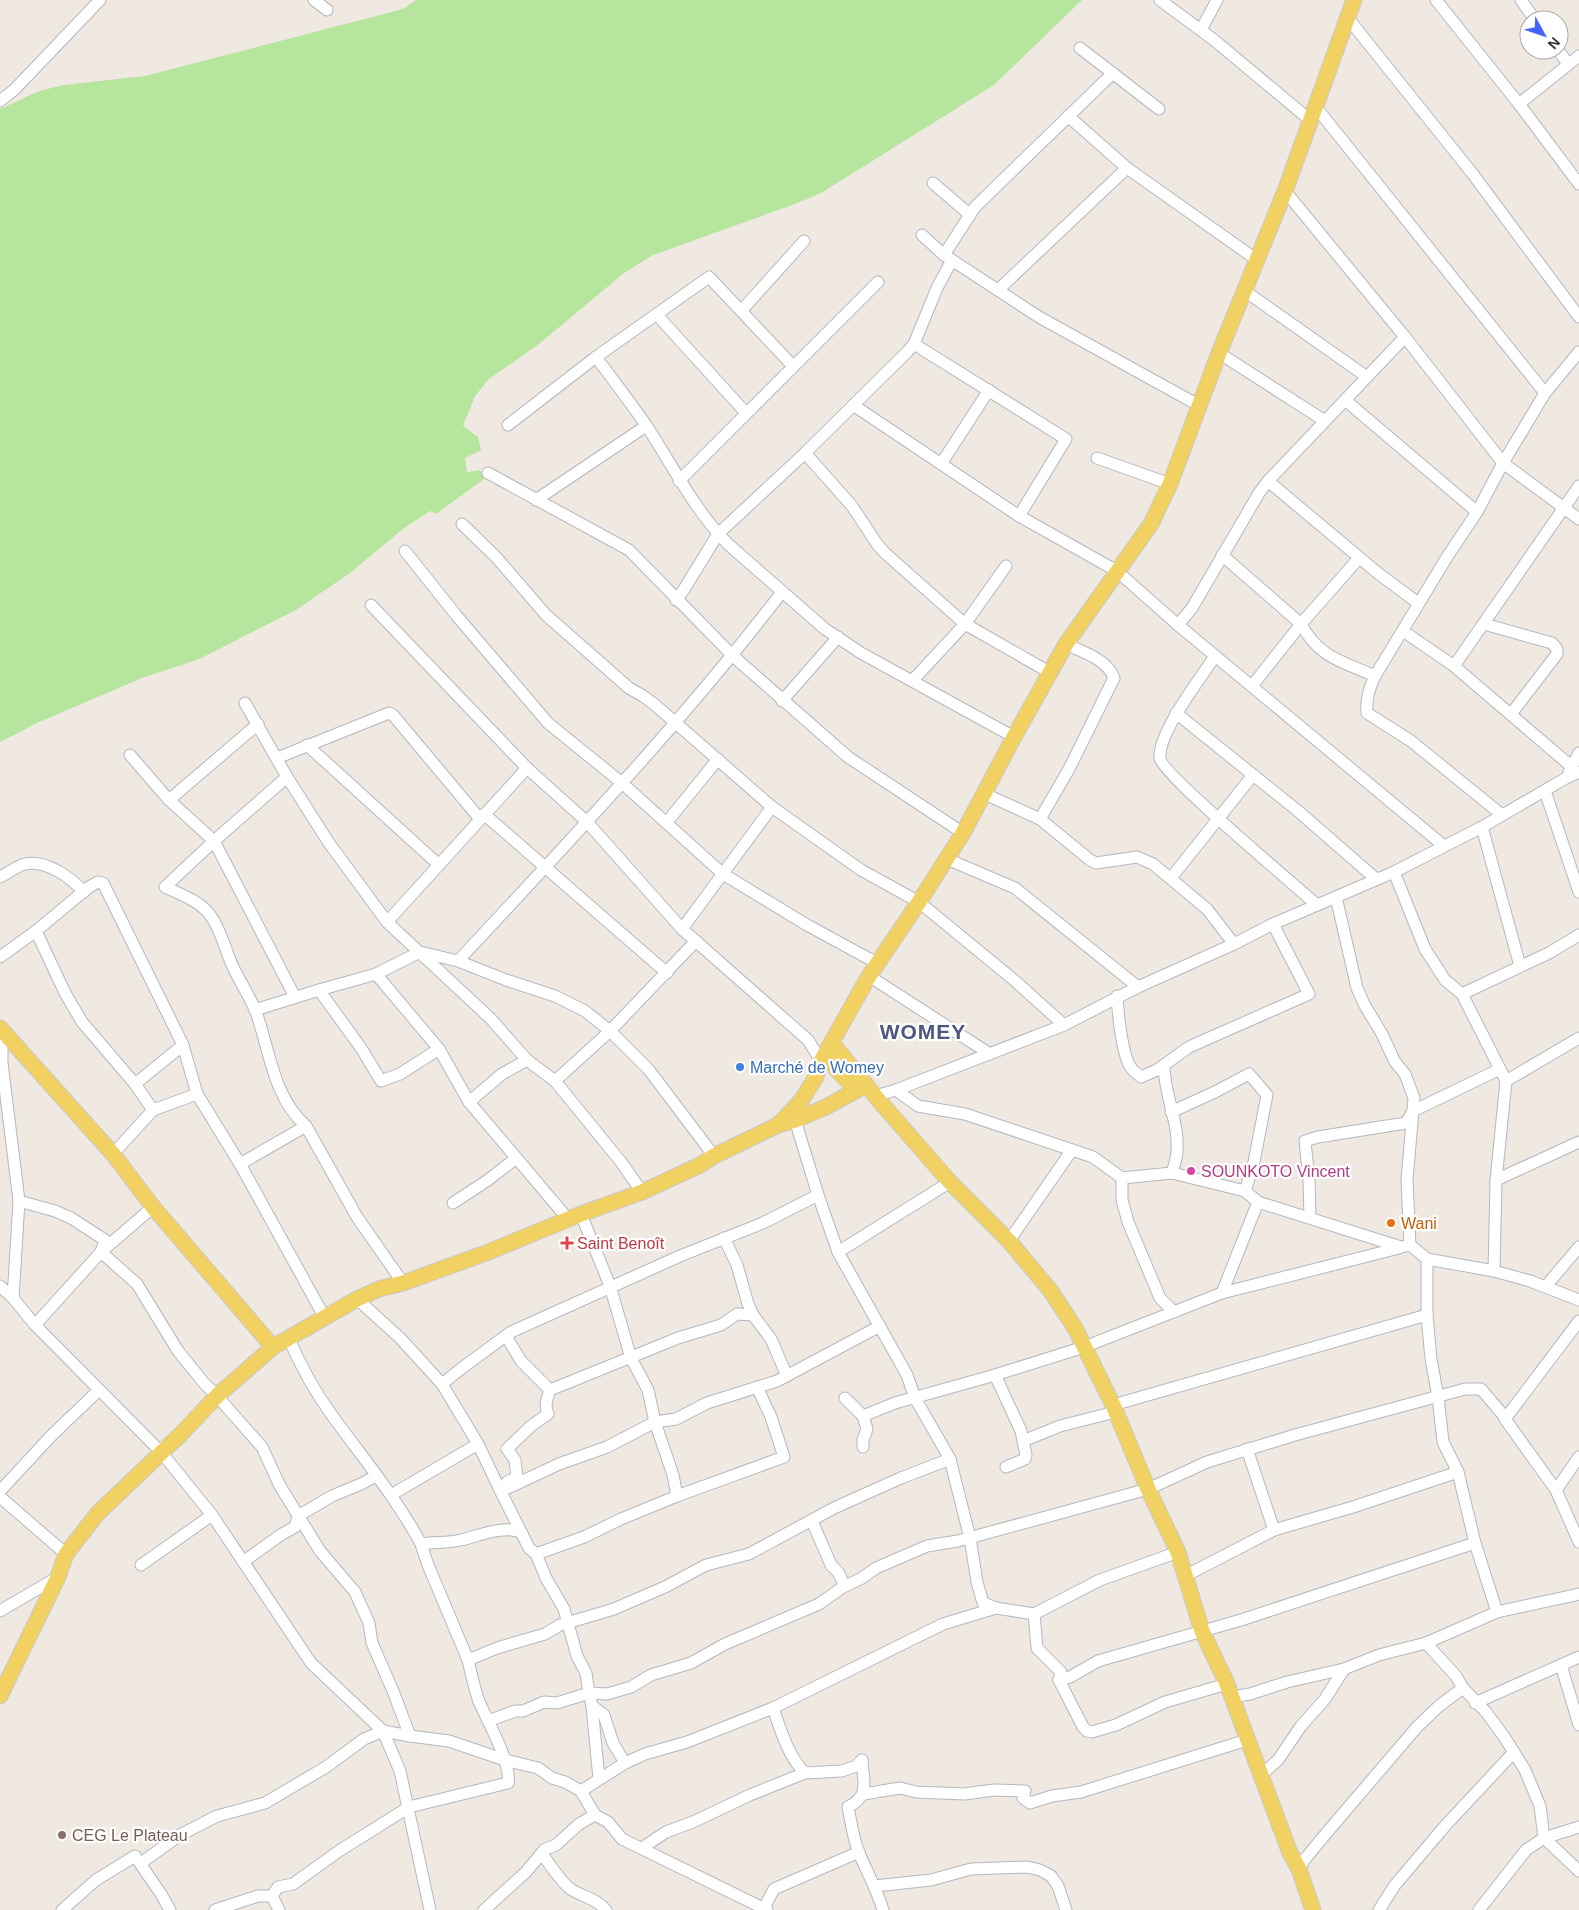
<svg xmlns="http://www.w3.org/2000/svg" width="1579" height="1910" viewBox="0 0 1579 1910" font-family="Arial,sans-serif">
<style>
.green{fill:#b6e59e}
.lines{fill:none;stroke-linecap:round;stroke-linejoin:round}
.minor-casing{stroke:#b4b7c1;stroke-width:13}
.major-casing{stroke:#c9c9c9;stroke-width:17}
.minor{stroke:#fff;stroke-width:11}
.major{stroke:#f2d163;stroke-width:15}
.shop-dot{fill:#3f7fe0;stroke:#fff;stroke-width:2}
.hotel-dot{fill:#d1479c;stroke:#fff;stroke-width:2}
.food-dot{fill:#e8710a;stroke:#fff;stroke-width:2}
.health-dot{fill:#e0444e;stroke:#fff;stroke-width:2}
.education-dot{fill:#8d6e63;stroke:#fff;stroke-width:2}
.labels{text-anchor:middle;stroke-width:4.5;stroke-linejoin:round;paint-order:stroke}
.shop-label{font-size:16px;fill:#366cbe;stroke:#fff;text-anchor:start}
.hotel-label{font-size:16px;fill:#b23c85;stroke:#fff;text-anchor:start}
.food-label{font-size:16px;fill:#c56008;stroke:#fff;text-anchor:start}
.health-label{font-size:16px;fill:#be3a42;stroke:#fff;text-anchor:start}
.education-label{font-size:16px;fill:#785e54;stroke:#fff;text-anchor:start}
.district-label{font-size:21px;font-weight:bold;letter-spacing:1px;fill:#4d5680;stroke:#fff}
</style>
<rect width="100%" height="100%" fill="#efe9e1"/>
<polygon class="green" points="416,0 1082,0 994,85 821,193 795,204 653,255 624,273 539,344 489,379 475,396 463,426 478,437 481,450 465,458 467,472 480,470 484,479 436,514 430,511 404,528 350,573 296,610 197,660 142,678 39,722 0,742 0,109 39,91 64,85 145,76 403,9"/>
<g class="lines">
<defs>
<g id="minor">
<polyline points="314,0 327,10"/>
<polyline points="1160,0 1214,40 1310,120"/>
<polyline points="1436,0 1519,104 1579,184"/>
<polyline points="1521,0 1535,20"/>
<polyline points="1347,17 1472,173 1579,317"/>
<polyline points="1201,30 1217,0"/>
<polyline points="1080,48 1159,109"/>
<polyline points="1558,50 1568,64"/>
<polyline points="0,101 14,90 100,0"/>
<polyline points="1519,104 1579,56"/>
<polyline points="1315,106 1545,393"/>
<polyline points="1068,116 1127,168 1257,260"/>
<polyline points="933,183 970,215"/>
<polyline points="1285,191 1405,337 1503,463 1579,519"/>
<polyline points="922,235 944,255 1039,317 1200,406"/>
<polyline points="944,255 975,207 1113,73"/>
<polyline points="998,290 1127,168"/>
<polyline points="1245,291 1367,377"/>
<polyline points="741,311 804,241"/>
<polyline points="657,315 746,413"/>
<polyline points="914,344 1066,439 1019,516"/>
<polyline points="1219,353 1325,421"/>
<path d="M596 357C613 380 630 402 646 425 673 466 694 510 729 545L825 629 861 653 1014 737"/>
<polyline points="1345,400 1477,512"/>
<polyline points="853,405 1019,516 1117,571 1178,625 1444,846"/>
<polyline points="508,425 596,357 709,277 793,366"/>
<polyline points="805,453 852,506 877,544 885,553 965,624 1049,672"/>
<polyline points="1097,458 1170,484"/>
<polyline points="941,464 989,390"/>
<polyline points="488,473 629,550 733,656 848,757 963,833"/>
<polyline points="679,481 878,282"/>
<polyline points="1268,481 1379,574 1418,603"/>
<polyline points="536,500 646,426"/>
<polyline points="462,524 496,557 546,615 629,688 643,696 654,704 772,807 861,870 919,902 1014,980 1064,1025"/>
<polyline points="405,551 456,615 548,723 622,783 723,874 807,925 877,963"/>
<path d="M1222 555 1301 624C1320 659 1342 661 1375 676"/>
<polyline points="676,600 683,591 718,534 805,453 907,352 914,344 937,288 952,260"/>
<polyline points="371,605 527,768 587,822 682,929 808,1040 821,1061"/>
<polyline points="1484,624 1552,643 1557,649 1557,654 1511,714"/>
<polyline points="1178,625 1192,608 1259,493 1268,481 1405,337"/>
<polyline points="1403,631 1454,666 1572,767"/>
<path d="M1215 656C1201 678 1158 732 1160 758 1161 773 1297 887 1317 905"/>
<polyline points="1454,666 1579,486"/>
<polyline points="912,681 965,624 1006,566"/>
<polyline points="1252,686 1301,624 1359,558"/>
<polyline points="782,701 838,637"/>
<polyline points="245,703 287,777 329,843 387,922 491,1019 527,1060 555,1081 621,1162 642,1192"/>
<polyline points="1176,713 1298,811 1376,879"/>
<polyline points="307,745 439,865"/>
<polyline points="130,755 169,800 214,841 295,997"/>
<polyline points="277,758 389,713 393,715 480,819"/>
<polyline points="1569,772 1579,753"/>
<path d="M287 777 214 841 165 887C180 894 200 901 210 915 220 928 224 945 230 960 237 978 249 994 256 1012 270 1051 273 1097 306 1126L357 1217 403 1283"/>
<polyline points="1545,791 1579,892"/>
<polyline points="985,794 1040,819 1090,860 1096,863 1137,857 1153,864 1207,909 1234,944"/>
<polyline points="169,800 258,724"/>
<polyline points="484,814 667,973"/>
<path d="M1502 815 1411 741 1367 713C1366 699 1369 689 1375 676L1447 557 1477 512 1503 463 1545 393 1579 352"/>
<path d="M1040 819 1069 769 1114 678C1107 659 1084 653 1066 644"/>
<polyline points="667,822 718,759"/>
<polyline points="1482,827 1520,966"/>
<polyline points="947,859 1015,888 1138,987"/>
<polyline points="1394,872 1425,949 1445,980 1462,994 1506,1081 1496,1180 1494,1271"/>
<path d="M0 877C8 873 17 866 25 864 46 859 71 878 84 892"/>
<polyline points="1171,878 1253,775"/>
<polyline points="1336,897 1357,988 1364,1004 1382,1034 1395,1062 1405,1074 1414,1098 1407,1180 1410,1245"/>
<polyline points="387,922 527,768"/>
<polyline points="682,929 772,807"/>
<polyline points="36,931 65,993 82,1022 135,1084 153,1110"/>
<polyline points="0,957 36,931 89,887 98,882 103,883 183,1045 197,1094 240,1164 325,1318"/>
<path d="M458 961C569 842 683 721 782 592"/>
<polyline points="376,974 439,1049 469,1102 568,1219"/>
<polyline points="869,976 990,1054"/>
<polyline points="319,990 361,1048 381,1081 400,1074 439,1049"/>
<polyline points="1462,994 1549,953 1579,935"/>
<path d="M1117 996C1118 1012 1122 1058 1132 1069 1134 1072 1138 1074 1141 1077L1157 1070 1189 1047 1309 994 1273 924"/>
<polyline points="255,1010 319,990 376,974 420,952 458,961 506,980 555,996 585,1011 610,1031 649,1070 714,1156"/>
<polyline points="2,1031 2,1063 19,1201 13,1298"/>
<path d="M1164 1065C1164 1094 1179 1122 1177 1150 1177 1158 1174 1166 1172 1173"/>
<polyline points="555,1081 610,1031 696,941"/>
<polyline points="1506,1081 1579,1038"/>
<polyline points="135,1084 183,1045"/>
<polyline points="896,1090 918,1106 965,1114 1093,1157 1122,1178 1172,1173 1245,1191 1258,1202 1401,1247 1410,1245 1427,1259 1494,1271 1530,1281 1579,1300"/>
<polyline points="875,1096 896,1090 1064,1025 1138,987 1234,944 1273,924 1394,872 1482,827 1566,778 1579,772"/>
<polyline points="469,1102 502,1074 527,1060"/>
<polyline points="1171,1112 1215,1092 1249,1074 1267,1095 1253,1167 1245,1191"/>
<polyline points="795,1120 818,1195 838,1252 907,1375 915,1398 950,1459 970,1538 977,1582 983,1603 996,1608"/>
<polyline points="113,1154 153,1110 197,1094"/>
<polyline points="240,1164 306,1126"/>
<polyline points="1122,1178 1122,1200 1128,1222 1160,1298 1174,1312"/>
<polyline points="1496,1180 1579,1142"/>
<polyline points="19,1201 55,1211 71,1218 105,1240 101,1252 137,1284 178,1351 204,1383 217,1396 262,1447 280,1486 320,1551 355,1592 369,1623 372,1643 393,1691 410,1736"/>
<polyline points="453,1203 488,1180 515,1159"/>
<polyline points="581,1214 610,1286 631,1358 648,1390 655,1422 673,1475 677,1496"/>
<polyline points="1310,1217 1309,1181 1305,1141 1318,1137 1406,1123 1413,1111 1500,1069"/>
<polyline points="724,1238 737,1265 748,1304 753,1315 771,1339 787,1376"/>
<polyline points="1009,1241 1072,1150"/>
<polyline points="838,1252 950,1182"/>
<polyline points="1427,1259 1427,1315 1431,1359 1438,1397 1443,1442 1458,1472 1475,1543 1497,1612"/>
<polyline points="0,1286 13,1298 35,1325 161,1452 212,1515 311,1663 383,1731 400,1771 430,1910"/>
<polyline points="1546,1286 1579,1247"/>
<polyline points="1222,1293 1258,1202"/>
<polyline points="357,1299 400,1338 442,1384 478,1444 500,1490"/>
<polyline points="35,1325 101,1252 153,1207"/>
<polyline points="880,1326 777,1381 707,1403 676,1419 655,1422 607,1447 559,1464 510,1487 500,1490 529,1548 536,1554 546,1578 564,1609 577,1656 586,1673 589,1693 607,1694 631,1687 651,1675 691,1663 725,1644 819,1604 843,1587 862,1578 876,1568 927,1546 958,1541 1148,1489 1207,1462 1295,1435 1465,1389 1481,1389 1504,1416 1505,1419 1556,1490 1579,1542"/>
<polyline points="506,1336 521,1361 550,1390"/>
<path d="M288 1337C299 1362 315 1392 331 1414 362 1457 396 1497 421 1544 434 1542 448 1543 461 1540 478 1536 506 1524 522 1533"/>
<polyline points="995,1375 1021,1431 1023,1441 1060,1426 1115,1412"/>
<polyline points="442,1384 462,1368 511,1332 680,1256 763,1223 818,1195"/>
<polyline points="845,1398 863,1416 895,1403 995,1375 1084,1347 1222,1293 1399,1248"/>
<polyline points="1113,1405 1427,1315"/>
<polyline points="863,1416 867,1429 863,1440 863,1447"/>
<polyline points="1505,1419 1579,1321"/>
<polyline points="1247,1449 1274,1530"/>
<polyline points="1006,1467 1025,1459 1026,1455 1023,1441"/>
<path d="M507 1482 517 1477 515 1460 507 1449 531 1426 548 1414C544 1405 547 1399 550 1390L678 1338 721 1325 737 1314 753 1315"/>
<polyline points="1556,1490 1579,1457"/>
<polyline points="0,1491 51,1436 99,1390"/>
<polyline points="391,1495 478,1444"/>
<polyline points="0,1497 66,1554"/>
<polyline points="812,1521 831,1565 838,1572 845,1586"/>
<polyline points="421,1544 428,1565 468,1660"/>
<polyline points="536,1554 584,1537 621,1519 677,1496 784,1457 771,1417 757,1387"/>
<polyline points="243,1562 282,1534 295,1527 298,1516 332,1496 361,1484 376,1476"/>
<polyline points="141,1565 212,1515"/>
<polyline points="1185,1576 1274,1530 1353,1507 1458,1472"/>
<polyline points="0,1611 58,1577"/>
<polyline points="1034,1614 1037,1648 1061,1672 1059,1680 1083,1727 1087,1731 1092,1732 1116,1725 1165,1702 1227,1684"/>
<polyline points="1426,1643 1456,1676 1463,1688 1486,1712 1505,1738 1525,1770 1540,1806 1544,1838 1526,1850 1479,1910"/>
<polyline points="1561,1665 1579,1725"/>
<polyline points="1059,1680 1070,1677 1098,1661 1241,1620 1475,1543"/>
<polyline points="1232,1697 1250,1694 1287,1682 1344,1669 1379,1655 1426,1643 1497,1612 1579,1594"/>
<polyline points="1475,1703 1579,1657"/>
<polyline points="592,1706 599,1779"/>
<path d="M773 1708C781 1731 788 1756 805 1773"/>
<polyline points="488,1721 515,1711 523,1711 544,1702 557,1703 589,1693 592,1706 604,1715 613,1743 625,1763"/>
<path d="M862 1760C863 1782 871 1795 848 1807 851 1822 853 1838 859 1853 867 1872 877 1890 883 1910"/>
<polyline points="1260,1776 1278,1760 1301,1726 1325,1699 1344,1669"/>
<polyline points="581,1791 625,1763 645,1754 687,1742 773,1708 943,1624 996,1608 1034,1614 1100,1580 1178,1552"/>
<polyline points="864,1794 900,1788 916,1792 964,1794 994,1790 1025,1791 1023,1798 1030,1803 1052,1796 1081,1792 1247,1740"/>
<polyline points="1544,1838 1579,1871"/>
<polyline points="1544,1838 1579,1827"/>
<polyline points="642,1848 666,1832 693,1822 750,1795 805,1773 842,1771 856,1766 862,1760"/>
<path d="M542 1854C549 1863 563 1885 572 1890 584 1897 597 1899 606 1910"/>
<polyline points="141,1863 180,1835 217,1816 265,1803 326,1767 364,1739 383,1731 410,1736 449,1741 505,1760 538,1768 552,1778 565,1782 581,1791 595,1815 608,1822 622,1839 767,1910"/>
<polyline points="1299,1869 1305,1859 1329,1830 1417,1727 1439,1706 1463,1688"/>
<polyline points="875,1886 931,1880 971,1869 1027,1867 1040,1870 1051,1876 1058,1886 1066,1910"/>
<path d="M272 1896 278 1887 293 1884 339 1851 409 1807 508 1783C512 1763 486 1719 478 1699 474 1686 471 1673 468 1660L497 1648 545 1634 560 1625 614 1609 667 1586 706 1565 749 1554 834 1508 901 1478 950 1459"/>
<polyline points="272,1896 279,1910"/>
<polyline points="62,1910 96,1880 135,1856 161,1894 170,1910"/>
<polyline points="215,1910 258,1896 272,1896"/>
<polyline points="484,1910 526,1872 545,1849 556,1845 579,1824 595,1815"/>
<polyline points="763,1910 774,1889 859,1852"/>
<polyline points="1379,1910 1395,1885 1445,1826 1514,1752"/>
</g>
<g id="major">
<polyline points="0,1028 113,1154 153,1207 273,1347"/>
<polyline points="832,1043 875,1096 950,1182 1009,1241 1050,1290 1075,1328 1113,1405 1148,1489 1178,1552 1202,1631 1227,1684 1290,1853 1299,1869 1313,1910"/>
<polyline points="826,1053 836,1069 856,1090"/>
<polyline points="778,1125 801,1101 816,1077 821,1061 869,976 919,902 963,833 1014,737 1066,644 1151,524 1170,484 1219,353 1285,191 1354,0"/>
<polyline points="0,1696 58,1577 66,1554 98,1513 181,1434 217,1396 273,1347 357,1299 379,1289 403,1283 486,1253 581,1214 642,1192 700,1165 714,1156 778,1125 795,1120 824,1108 866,1085"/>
</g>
</defs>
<use href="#minor" class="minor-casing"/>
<use href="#major" class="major-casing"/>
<use href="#minor" class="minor"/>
<use href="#major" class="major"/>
</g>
<circle class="shop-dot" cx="740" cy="1067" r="5"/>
<circle class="hotel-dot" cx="1191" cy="1171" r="5"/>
<circle class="food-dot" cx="1391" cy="1223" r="5"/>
<path class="health-dot" d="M564.5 1235.5h5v5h5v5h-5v5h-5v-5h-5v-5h5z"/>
<circle class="education-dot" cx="62" cy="1835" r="5"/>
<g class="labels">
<g class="shop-label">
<text x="750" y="1073">Marché de Womey</text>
</g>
<g class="hotel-label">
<text x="1201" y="1177">SOUNKOTO Vincent</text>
</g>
<g class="food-label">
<text x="1401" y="1229">Wani</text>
</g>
<g class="health-label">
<text x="577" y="1249">Saint Benoît</text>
</g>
<g class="education-label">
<text x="72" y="1841">CEG Le Plateau</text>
</g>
<g class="district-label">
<text x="923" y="1039">WOMEY</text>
</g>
</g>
<g transform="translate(1544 35) rotate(130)"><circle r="24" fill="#ffffff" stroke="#ababab"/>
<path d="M0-4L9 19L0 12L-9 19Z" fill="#4264fb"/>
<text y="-8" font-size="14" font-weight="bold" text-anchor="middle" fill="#2e2e2e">N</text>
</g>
</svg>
